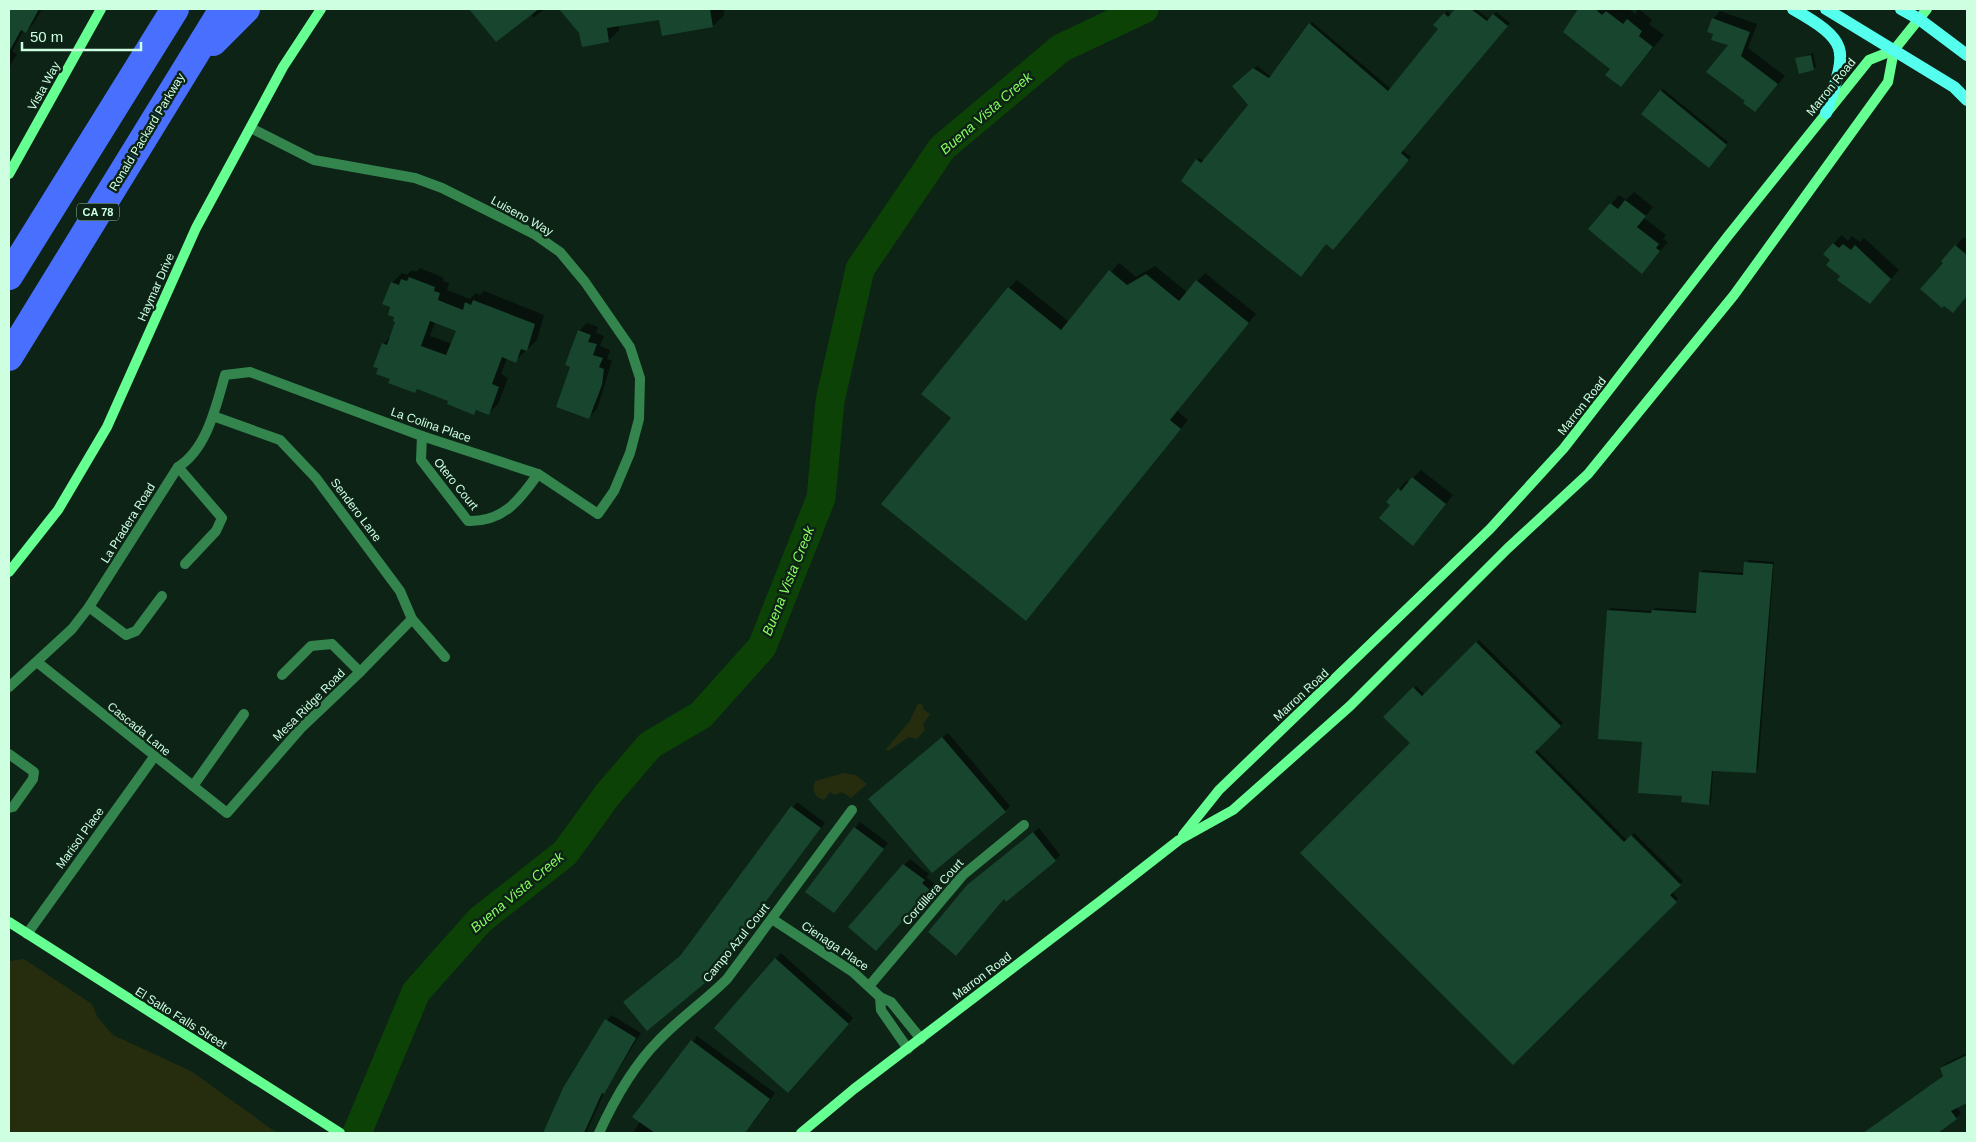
<svg xmlns="http://www.w3.org/2000/svg" width="1976" height="1142" viewBox="0 0 1976 1142" font-family="Arial,sans-serif">
<style>
.green{fill:#262d0f}
.shadow{fill:#0007;fill-rule:evenodd}
.lines{fill:none;stroke-linecap:round;stroke-linejoin:round}
.river{stroke:#0c4206;stroke-width:29}
.building{fill:#17452d;fill-rule:evenodd}
.street{stroke:#34854d;stroke-width:10}
.secondary{stroke:#65ff92;stroke-width:10}
.primary{stroke:#55ffed;stroke-width:12}
.highway{stroke:#496fff;stroke-width:28}
.labels{text-anchor:middle;stroke-width:5;stroke-linejoin:round;paint-order:stroke}
.shield{fill:#0c2316;stroke:#94bda4;stroke-width:1}
.shield-label{font-size:11px;font-weight:bold;fill:#ceffe1}
.street-label{font-size:12px;fill:#ceffe1;stroke:#0c2316}
.water-label{font-size:14px;font-style:italic;fill:#88ff5c;stroke:#0c2316}
</style>
<rect width="100%" height="100%" fill="#0c2316"/>
<g class="green">
<polygon points="918,704 922,704 924,710 930,714 923,725 925,730 917,739 909,737 888,751 886,749 909,722"/>
<polygon points="844,773 856,775 867,784 851,798 842,792 835,795 830,792 824,800 817,797 813,790 815,781"/>
<polygon points="24,959 92,1004 98,1018 113,1035 191,1071 277,1133 9,1133 9,961"/>
</g>
<g class="shadow">
<polygon points="9,9 42,9 34,23 26,32 24,30 12,51 17,54 9,68"/>
<polygon points="471,9 545,9 534,17 530,14 497,41"/>
<polygon points="560,9 724,9 724,15 713,26 660,19 619,25 619,30 608,41 581,32"/>
<polygon points="1456,9 1476,9 1490,20 1496,12 1510,23 1402,150 1411,157 1335,246 1326,243 1303,273 1197,160 1199,158 1204,161 1250,105 1234,86 1257,66 1271,77 1312,22 1391,89 1440,29 1435,25 1447,11 1451,15"/>
<polygon points="1580,9 1629,9 1635,14 1639,9 1652,20 1649,24 1664,35 1621,86 1612,69 1565,31"/>
<polygon points="1720,11 1757,24 1748,48 1785,76 1762,103 1747,100 1730,45 1715,33 1713,19"/>
<polygon points="1813,53 1816,67 1800,72 1797,59"/>
<polygon points="1663,89 1728,142 1711,164 1661,91"/>
<polygon points="1634,192 1653,207 1644,218 1666,235 1663,239 1668,242 1642,272 1590,229 1619,195 1626,200"/>
<polygon points="1842,235 1848,241 1852,236 1860,242 1864,238 1899,270 1870,303 1842,276 1832,260 1833,244"/>
<polygon points="1964,237 1967,240 1967,296 1961,303 1943,261"/>
<polygon points="1119,263 1136,277 1155,266 1187,292 1205,273 1256,314 1177,411 1188,420 1034,611 952,418 1009,288 1017,280 1069,322"/>
<path d="M420 268 444 278 443 281 449 283 447 290 470 299 476 293 480 295 484 291 544 315 537 340 515 361 507 358 501 374 508 378 498 404 489 413 478 410 474 413 450 400 418 388 415 392 391 379 380 368 383 344 391 336 397 321 392 307V283L402 273 407 275 412 270 416 272ZM435 322 457 330 452 344 430 336Z"/>
<polygon points="587,323 598,327 596,333 604,336 600,346 610,350 607,359 612,361 597,409 589,417 571,366 579,331"/>
<polygon points="1421,470 1453,495 1421,536 1388,502 1407,480 1409,482"/>
<polygon points="1748,560 1774,562 1758,769 1756,771 1713,769 1711,802 1708,804 1683,795 1643,740 1608,610 1611,608 1652,611 1655,608 1698,611 1701,572 1703,570 1745,573"/>
<polygon points="1479,640 1563,723 1536,749 1627,840 1634,833 1683,881 1672,892 1678,899 1513,1063 1412,743 1385,717 1416,686 1425,695"/>
<polygon points="948,733 1010,806 1005,811 869,799"/>
<polygon points="797,802 825,823 704,982 683,954"/>
<polygon points="860,822 888,843 839,906 807,891"/>
<polygon points="1039,828 1060,855 1055,860 974,880"/>
<polygon points="910,859 929,874 926,877 934,884 882,944 850,927"/>
<polygon points="781,953 853,1018 794,1086 716,1027"/>
<polygon points="611,1015 641,1033 605,1091 586,1133 545,1133 564,1089"/>
<polygon points="697,1036 775,1093 754,1122 742,1133 633,1133"/>
<polygon points="1967,1053 1967,1102 1957,1107 1961,1113 1956,1118 1936,1133 1863,1133 1944,1075 1941,1068 1947,1063"/>
</g>
<g class="lines">
<polyline class="river" points="357,1133 416,992 480,920 565,853 608,794 650,745 701,715 762,647 821,498 830,401 860,269 942,148 1061,48 1144,9"/>
</g>
<g class="building">
<polygon points="9,9 39,9 26,33 21,30 9,52"/>
<polygon points="469,9 539,9 496,42"/>
<polygon points="559,9 710,9 713,27 662,36 659,20 607,28 609,42 582,47 579,33"/>
<polygon points="1455,9 1471,9 1487,21 1493,14 1508,26 1401,153 1409,160 1333,250 1326,244 1301,277 1181,181 1196,159 1201,163 1248,105 1232,86 1253,68 1269,78 1309,23 1388,91 1438,29 1433,25 1444,13 1448,17"/>
<polygon points="1578,9 1595,9 1602,15 1606,11 1623,24 1627,19 1642,31 1639,36 1653,47 1621,87 1605,75 1610,69 1563,32"/>
<polygon points="1712,18 1750,32 1741,56 1778,84 1755,112 1743,103 1745,101 1706,72 1728,45 1711,40 1713,34 1707,32"/>
<polygon points="1811,55 1814,70 1799,74 1795,58"/>
<polygon points="1660,90 1727,145 1709,168 1641,114"/>
<polygon points="1625,200 1646,216 1637,227 1659,244 1656,248 1660,251 1642,274 1588,229 1610,203 1618,209"/>
<polygon points="1833,243 1839,248 1843,244 1851,250 1855,245 1891,279 1870,304 1837,280 1840,276 1826,265 1830,260 1823,254"/>
<polygon points="1955,245 1967,255 1967,296 1953,313 1944,306 1942,308 1920,289 1943,263 1941,261"/>
<polygon points="1109,270 1127,285 1146,274 1179,301 1196,280 1249,323 1170,420 1181,429 1026,621 881,504 951,418 921,394 1008,287 1061,330"/>
<path d="M409 277 435 287 434 291 440 293 438 300 463 310 465 302 471 305 473 300 535 324 527 351 521 349 516 363 502 357 492 384 499 387 489 415 476 410 474 415 447 404 448 401 417 389 415 393 388 383 390 379 376 374 378 368 373 367 382 343 387 345 395 322 393 321 394 317 388 315 390 307 382 304 391 282 399 285 401 279 407 281ZM430 321 456 331 446 355 421 346Z"/>
<polygon points="578,330 591,335 588,342 597,344 593,355 603,358 599,367 604,369 602,385 589,419 556,407 570,367 565,365"/>
<polygon points="1412,477 1446,504 1413,546 1379,518 1390,505 1386,502 1398,488 1401,491"/>
<polygon points="1744,562 1773,564 1756,773 1712,771 1709,805 1681,802 1682,796 1638,793 1642,742 1598,739 1607,610 1651,613 1652,610 1696,613 1699,572 1743,575"/>
<polygon points="1476,642 1561,726 1535,752 1624,842 1631,835 1681,885 1670,895 1677,902 1513,1065 1300,853 1410,743 1383,717 1413,687 1422,696"/>
<polygon points="942,737 1006,812 932,873 868,799"/>
<polygon points="791,806 821,828 705,983 647,1031 623,1002 680,956"/>
<polygon points="854,827 884,849 834,913 805,892"/>
<polygon points="1033,832 1056,861 1006,902 1004,899 956,956 928,932 967,885"/>
<polygon points="903,864 925,880 922,883 930,890 876,951 848,927"/>
<polygon points="775,958 849,1024 788,1093 714,1028"/>
<polygon points="605,1019 636,1038 604,1094 602,1093 584,1133 543,1133 563,1088"/>
<polygon points="691,1040 770,1099 745,1133 655,1133 632,1117"/>
<polygon points="1967,1055 1967,1103 1951,1111 1957,1119 1938,1133 1863,1133 1943,1076 1940,1068"/>
</g>
<g class="lines">
<g class="street">
<polyline points="213,416 280,440 316,478 400,591 412,619 445,657"/>
<path d="M422 436 421 460 468 521C503 522 519 501 538 474"/>
<polyline points="178,467 222,518 216,531 185,564"/>
<polyline points="89,607 126,635 136,631 162,596"/>
<polyline points="37,662 227,813 302,727 360,672 412,619"/>
<polyline points="282,675 311,646 332,644 360,672"/>
<path d="M9 687 72 629 89 607 178 467C207 449 216 406 225 375L250 372 422 436 538 474 598 514 614 491 630 453 639 419 640 378 630 347 585 282 560 252 534 234 442 188 415 178 314 160 251 128"/>
<polyline points="9,754 34,772 33,779 13,807 9,808"/>
<polyline points="193,786 244,714"/>
<polyline points="772,919 853,972 880,997 891,1002 921,1039"/>
<polyline points="27,934 154,757"/>
<polyline points="870,985 963,875 1024,825"/>
<polyline points="880,997 881,1010 908,1049"/>
<path d="M599 1133C614 1100 633 1066 659 1040 679 1019 706 1000 727 979L852 810"/>
</g>
<g class="secondary">
<polyline points="9,174 101,9"/>
<polyline points="9,572 58,510 107,427 196,228 283,67 321,9"/>
<polyline points="1183,835 1219,790 1490,529 1564,448 1728,236 1869,60 1894,50"/>
<polyline points="9,922 340,1133"/>
<polyline points="801,1133 854,1089 1102,900 1179,840 1233,810 1350,706 1507,549 1588,474 1734,295 1888,82 1894,50 1927,9"/>
</g>
<g class="primary">
<path d="M1793 9C1853 43 1846 50 1826 113"/>
<polyline points="1826,9 1954,87 1967,100"/>
<polyline points="1901,9 1919,19 1967,55"/>
</g>
<g class="highway">
<polyline points="213,42 246,9"/>
<polyline points="9,276 175,9"/>
<polyline points="9,357 223,9"/>
</g>
</g>
<g class="labels">
<rect class="shield" x="77" y="203.5" width="42" height="17" rx="4"/>
<g class="shield-label">
<text x="98" y="216">CA 78</text>
</g>
<g class="street-label">
<text transform="translate(44 86) rotate(-61)" y="4">Vista Way</text>
<text transform="translate(1831 87) rotate(-51)" y="4">Marron Road</text>
<text transform="translate(147 132) rotate(-59)" y="4">Ronald Packard Parkway</text>
<text transform="translate(522 216) rotate(29)" y="4">Luiseno Way</text>
<text transform="translate(156 287) rotate(-66)" y="4">Haymar Drive</text>
<text transform="translate(1582 406) rotate(-52)" y="4">Marron Road</text>
<text transform="translate(431 425) rotate(19)" y="4">La Colina Place</text>
<text transform="translate(456 484) rotate(51)" y="4">Otero Court</text>
<text transform="translate(356 510) rotate(53)" y="4">Sendero Lane</text>
<text transform="translate(128 523) rotate(-58)" y="4">La Pradera Road</text>
<text transform="translate(1301 695) rotate(-43)" y="4">Marron Road</text>
<text transform="translate(309 705) rotate(-45)" y="4">Mesa Ridge Road</text>
<text transform="translate(139 729) rotate(39)" y="4">Cascada Lane</text>
<text transform="translate(80 838) rotate(-54)" y="4">Marisol Place</text>
<text transform="translate(933 892) rotate(-48)" y="4">Cordillera Court</text>
<text transform="translate(736 943) rotate(-51)" y="4">Campo Azul Court</text>
<text transform="translate(835 946) rotate(34)" y="4">Cienaga Place</text>
<text transform="translate(982 976) rotate(-37)" y="4">Marron Road</text>
<text transform="translate(181 1018) rotate(32)" y="4">El Salto Falls Street</text>
</g>
<g class="water-label">
<text transform="translate(986 113) rotate(-41)" y="5">Buena Vista Creek</text>
<text transform="translate(788 581) rotate(-68)" y="5">Buena Vista Creek</text>
<text transform="translate(517 892) rotate(-40)" y="5">Buena Vista Creek</text>
</g>
</g>
<rect width="1976" height="1142" fill="none" stroke="#ceffe1" stroke-width="20"/>
<path d="M22 42v8h119v-8" fill="none" stroke="#ceffe1" stroke-width="2.5"/>
<text x="30" y="42" font-size="15" fill="#ceffe1" stroke="#0c2316" stroke-width="4" paint-order="stroke">50 m</text>
</svg>
